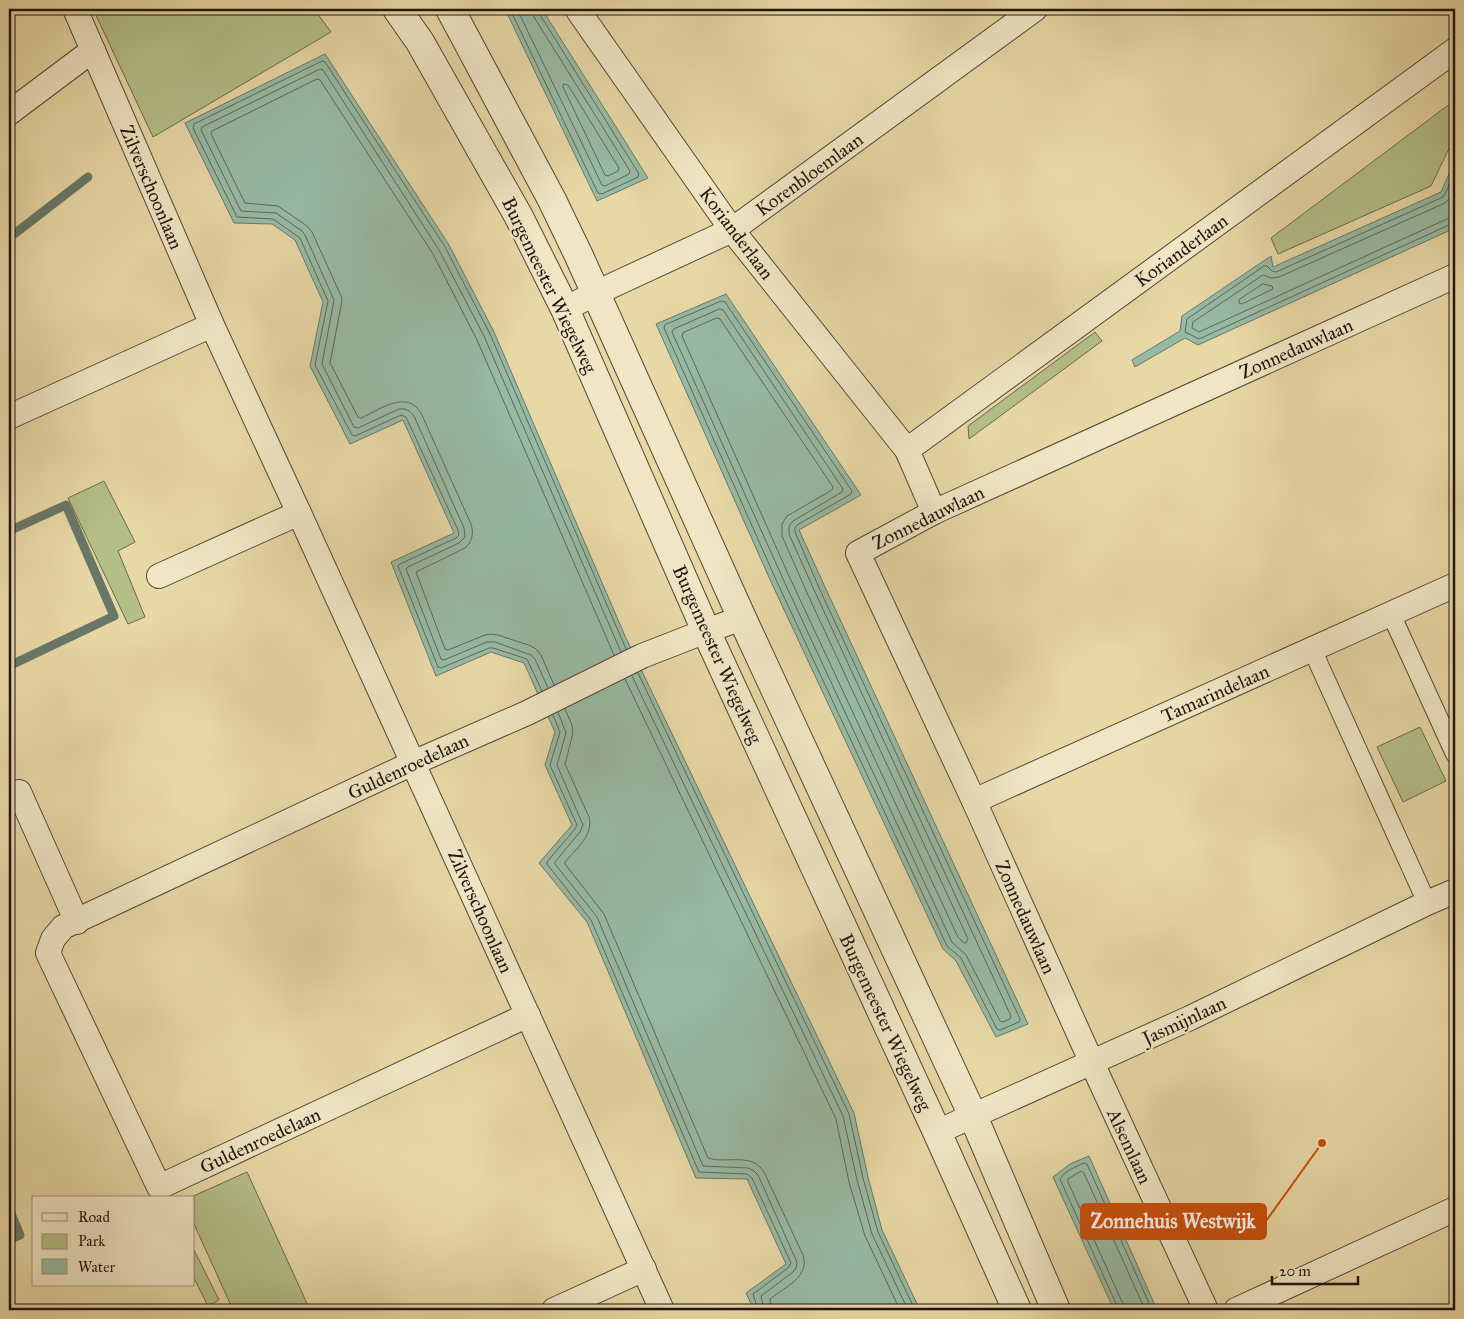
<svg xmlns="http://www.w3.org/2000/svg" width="1464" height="1319" viewBox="0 0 1464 1319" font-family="'IM FELL Great Primer',serif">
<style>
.green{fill:#b4bf88;stroke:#6a6a4b}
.water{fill:#98baa4;stroke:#687868}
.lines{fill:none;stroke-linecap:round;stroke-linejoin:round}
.shore{stroke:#5c6859;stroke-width:1}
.stream{stroke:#687868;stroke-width:9}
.pedestrian-casing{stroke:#514634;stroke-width:20}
.minor-casing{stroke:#514634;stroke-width:26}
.tertiary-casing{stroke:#514634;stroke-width:30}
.pedestrian{stroke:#f0e6c5;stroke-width:18}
.minor{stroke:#f0e6c5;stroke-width:24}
.tertiary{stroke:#f0e6c5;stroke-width:28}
.labels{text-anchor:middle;stroke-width:4.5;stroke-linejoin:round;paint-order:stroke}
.street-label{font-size:19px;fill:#1f150e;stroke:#f0e6c5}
.leader{fill:none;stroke:#ca4f0c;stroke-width:2}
.callout-dot{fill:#ca4f0c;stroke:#f0e6c5;stroke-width:2}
.callout{fill:#ca4f0c;stroke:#ca4f0c;stroke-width:2}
.callout-label{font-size:20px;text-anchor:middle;font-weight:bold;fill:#fff}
</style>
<rect width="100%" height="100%" fill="#e8d8a6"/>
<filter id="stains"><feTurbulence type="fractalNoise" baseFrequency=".004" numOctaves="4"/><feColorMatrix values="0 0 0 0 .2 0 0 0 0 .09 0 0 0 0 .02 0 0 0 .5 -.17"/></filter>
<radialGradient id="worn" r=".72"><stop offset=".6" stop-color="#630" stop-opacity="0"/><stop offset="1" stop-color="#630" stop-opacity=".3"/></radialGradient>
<g class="green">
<polygon points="93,9 314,9 331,32 153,137"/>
<polygon points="1455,100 1455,136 1431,186 1278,254 1271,238"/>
<polygon points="1095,332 1102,341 969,439 968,426"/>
<polygon points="104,481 135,542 118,551 145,617 128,624 68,498"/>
<polygon points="1420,727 1446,781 1403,802 1377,747"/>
<polygon points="247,1172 310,1310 233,1310 194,1224 194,1198 189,1198"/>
<polygon points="194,1250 219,1300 208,1306 194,1278"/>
</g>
<g class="water">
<polygon points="505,9 542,9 648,178 597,201"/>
<polygon points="325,54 449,245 494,332 625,636 854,1113 868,1177 882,1230 920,1310 754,1310 746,1293 786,1264 747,1179 696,1178 587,922 539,863 572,825 545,765 555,732 524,663 491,652 436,676 391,562 454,533 403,420 350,444 310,366 323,302 295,240 272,224 234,223 185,123"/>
<polygon points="1455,160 1455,228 1198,345 1185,338 1135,367 1132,360 1180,331 1182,316 1271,256 1273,267 1441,192"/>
<polygon points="726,294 861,495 799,530 825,587 1028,1024 996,1037 956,961 943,949 772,584 656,324"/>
<polygon points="1089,1156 1157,1310 1114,1310 1053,1177 1070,1164"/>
</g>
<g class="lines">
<g class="shore">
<polyline points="510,9 598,193 602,194 638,177 639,174 539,13 539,9"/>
<polyline points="517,9 602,185 605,186 629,174 630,171 534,17 532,9"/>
<polygon points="564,84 568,85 619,168 618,171 608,176 605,175 563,87"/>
<polyline points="1455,172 1445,194 1443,197 1276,272 1272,271 1267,266 1264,266 1187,319 1185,332 1199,339 1451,224 1455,224"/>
<polyline points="1455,187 1450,198 1445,203 1279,277 1271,278 1263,275 1193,322 1192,328 1199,332 1449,218 1455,217"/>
<polygon points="1263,284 1272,286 1273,289 1242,304 1239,303 1239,300"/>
<polygon points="722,301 725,302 852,491 851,494 797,525 795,528 795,532 820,590 1020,1019 1019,1022 1000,1030 997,1029 961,958 947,946 777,582 664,328 665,325"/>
<polygon points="720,309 723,310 843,489 842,492 793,521 789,526 789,534 815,592 1011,1016 1010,1019 1003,1022 1000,1021 966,955 952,942 783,579 672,332 674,329"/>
<polygon points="717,318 720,319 833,487 832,490 787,516 782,524 782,536 808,595 968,939 966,943 964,943 958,937 789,576 682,336 683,333"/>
<polyline points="638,673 849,1114 863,1178 878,1232 915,1310"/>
<polyline points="632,676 843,1116 857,1180 872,1234 908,1310"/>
<polyline points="625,679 836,1119 849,1182 865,1236 900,1310"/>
<path d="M554 685 541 655 536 649 531 646 498 635 491 634 485 635 448 650 445 649 416 572 465 548C472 542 474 534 471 524L421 413C407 389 379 410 361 418L358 417 330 363 341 306 342 298 312 232 307 226 278 206 245 203 211 134 212 131 317 79 320 80 433 254 477 340 614 655"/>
<path d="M548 688 535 659 531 655 495 642H487L444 660 441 659 406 569 408 567 459 543 465 537 464 528 414 416C410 411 406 408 399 409L358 428 354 427 322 364 334 300 305 235 302 231 276 213 241 211 201 130 202 127 320 69 323 70 439 250 484 336 621 652"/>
<polyline points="542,691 527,659 493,648 489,648 441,668 438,667 398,566 400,564 456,538 459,535 458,530 406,417 401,415 355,436 352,435 315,365 328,301 300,238 273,219 237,217 193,128 194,124 322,61 325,62 445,247 490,334 626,649"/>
<path d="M565 709 572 725 573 733 565 764 589 817C594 835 576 849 565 862V864L604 914 708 1158C727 1164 752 1152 764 1172L803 1255C810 1277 785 1287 770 1299L772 1310"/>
<polyline points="558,712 566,733 557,765 583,825 580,832 555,862 555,864 597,917 703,1166 748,1168 754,1171 758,1175 797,1262 796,1268 793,1272 761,1296 764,1310"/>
<polyline points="553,715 560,732 550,765 577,825 575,829 547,862 547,864 591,920 699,1172 747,1174 752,1178 791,1263 788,1268 753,1294 758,1310"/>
<path d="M1118 1310 1117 1306 1060 1179C1065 1171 1075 1167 1084 1163L1087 1164 1152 1310"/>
<polyline points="1124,1310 1123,1304 1068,1182 1068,1179 1081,1171 1084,1173 1145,1310"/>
</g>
<g class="stream">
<polyline points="9,238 88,177"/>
<polyline points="9,531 66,505 114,616 9,666"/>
<polyline points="9,1209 20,1235 9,1240"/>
</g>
<defs>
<g id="pedestrian">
<polyline points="1391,614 1455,754"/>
<polyline points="1312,649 1427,903"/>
</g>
<g id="minor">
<polyline points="75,9 212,325 299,513 662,1310"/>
<polyline points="577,9 732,230 907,450 934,512"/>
<polyline points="9,113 93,50"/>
<polyline points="565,309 596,293 732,230 1035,9"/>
<polyline points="9,417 212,325"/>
<polyline points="907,450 1455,50"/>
<polyline points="159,576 299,513"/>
<polyline points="19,792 77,922"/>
<polyline points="974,801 1455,585"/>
<polyline points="528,1015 159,1187 48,953 53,939 63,927 413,763 527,713 642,656 706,631 742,618"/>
<polyline points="937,1132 1190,1018 1427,903 1455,891"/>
<polyline points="554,1310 644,1269"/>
<polyline points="1206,1310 1092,1063 974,801 858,553 934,512 1455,276"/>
<polyline points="1236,1310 1455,1209"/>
</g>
<g id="tertiary">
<polyline points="397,9 420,42 519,217 565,309 706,631 937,1132 1017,1310"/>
<polyline points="450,9 552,200 579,256 742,618 973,1116 1056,1310"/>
</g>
</defs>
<use href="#pedestrian" class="pedestrian-casing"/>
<use href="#minor" class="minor-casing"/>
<use href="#tertiary" class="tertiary-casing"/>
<use href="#pedestrian" class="pedestrian"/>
<use href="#minor" class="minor"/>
<use href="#tertiary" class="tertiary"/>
</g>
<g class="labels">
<g class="street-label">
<text transform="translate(809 174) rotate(-36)" y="7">Korenbloemlaan</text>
<text transform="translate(152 187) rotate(67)" y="7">Zilverschoonlaan</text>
<text transform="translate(737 233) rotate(53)" y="7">Korianderlaan</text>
<text transform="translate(1181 250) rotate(-36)" y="7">Korianderlaan</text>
<text transform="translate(550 285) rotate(64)" y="7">Burgemeester Wiegelweg</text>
<text transform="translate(1296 348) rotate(-24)" y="7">Zonnedauwlaan</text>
<text transform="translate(928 517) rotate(-26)" y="7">Zonnedauwlaan</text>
<text transform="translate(718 654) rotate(66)" y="7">Burgemeester Wiegelweg</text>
<text transform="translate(1215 693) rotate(-24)" y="7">Tamarindelaan</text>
<text transform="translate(408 766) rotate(-25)" y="7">Guldenroedelaan</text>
<text transform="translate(481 911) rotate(66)" y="7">Zilverschoonlaan</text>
<text transform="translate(1026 917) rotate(66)" y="7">Zonnedauwlaan</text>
<text transform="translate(1184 1020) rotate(-25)" y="7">Jasmijnlaan</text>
<text transform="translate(886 1022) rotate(65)" y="7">Burgemeester Wiegelweg</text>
<text transform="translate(260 1140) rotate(-25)" y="7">Guldenroedelaan</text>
<text transform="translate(1130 1146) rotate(65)" y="7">Alsemlaan</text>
</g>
</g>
<path class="leader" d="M1322 1143L1266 1221"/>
<circle class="callout-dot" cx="1322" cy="1143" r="5"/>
<rect class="callout" x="1081" y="1204" width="185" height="35" rx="5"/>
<g class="callout-label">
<text x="1173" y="1228">Zonnehuis Westwijk</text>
</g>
<rect width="1464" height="1319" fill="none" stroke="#e8d8a6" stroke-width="30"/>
<rect x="10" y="10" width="1444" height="1299" fill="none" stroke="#1f150e" stroke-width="2.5"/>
<rect x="15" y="15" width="1434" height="1289" fill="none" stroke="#1f150e"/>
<rect x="32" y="1196" width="162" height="90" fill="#f0e6c5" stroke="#9c927c"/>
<rect x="42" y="1213" width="25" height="8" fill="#f0e6c5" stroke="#9c927c"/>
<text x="78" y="1222" font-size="15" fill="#1f150e">Road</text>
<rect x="42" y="1234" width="25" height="15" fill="#b4bf88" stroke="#9c927c"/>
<text x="78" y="1246" font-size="15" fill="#1f150e">Park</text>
<rect x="42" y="1259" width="25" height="15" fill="#98baa4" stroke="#9c927c"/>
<text x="78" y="1272" font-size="15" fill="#1f150e">Water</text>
<path d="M1272 1276v8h86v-8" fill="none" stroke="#1f150e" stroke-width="2.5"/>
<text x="1279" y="1276" font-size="15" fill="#1f150e" stroke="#f0e6c5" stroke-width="4" paint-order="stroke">20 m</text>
<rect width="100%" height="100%" filter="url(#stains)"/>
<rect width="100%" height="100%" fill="url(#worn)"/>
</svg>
